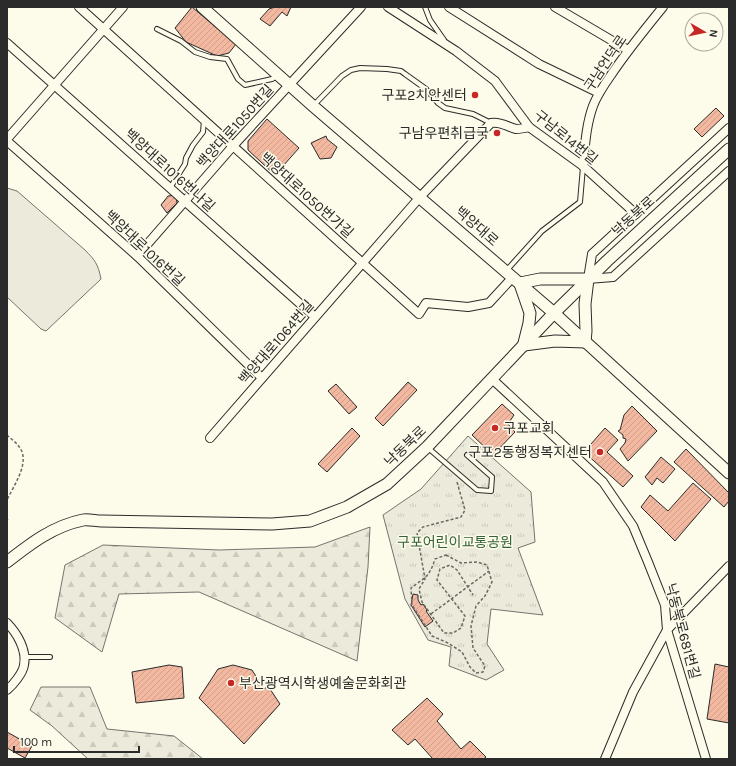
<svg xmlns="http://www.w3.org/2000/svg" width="736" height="766" viewBox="0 0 736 766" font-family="Karla,'Noto Sans KR',sans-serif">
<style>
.grass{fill:url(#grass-tufts);stroke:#74746e}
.forest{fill:url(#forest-firs);stroke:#74746e}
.pitch{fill:#ecebdb;stroke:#74746e}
.building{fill:url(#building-hatch);stroke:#2b2b2b}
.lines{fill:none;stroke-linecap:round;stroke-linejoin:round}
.lane-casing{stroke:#2b2b2b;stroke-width:6}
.street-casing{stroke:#2b2b2b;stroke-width:10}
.secondary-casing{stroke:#2b2b2b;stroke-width:13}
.path{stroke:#6a6964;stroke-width:1.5;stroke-dasharray:3 2;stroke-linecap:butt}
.lane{stroke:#fdfbea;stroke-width:4}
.street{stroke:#fdfbea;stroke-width:8}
.secondary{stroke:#fdfbea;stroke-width:11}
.poi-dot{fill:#c62828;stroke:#fdfbea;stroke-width:1.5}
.labels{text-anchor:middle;stroke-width:3;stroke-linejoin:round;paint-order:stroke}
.street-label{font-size:14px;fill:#2b2b2b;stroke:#fdfbea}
.poi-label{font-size:14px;fill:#2b2b2b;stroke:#fdfbea;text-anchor:end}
.park-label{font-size:14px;fill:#34623c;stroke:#fdfbea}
</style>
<defs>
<pattern id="grass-tufts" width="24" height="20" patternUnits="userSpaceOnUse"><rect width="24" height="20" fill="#ecebdb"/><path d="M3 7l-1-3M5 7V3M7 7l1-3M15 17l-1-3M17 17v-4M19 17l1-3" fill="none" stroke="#cbcabc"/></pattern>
<pattern id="forest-firs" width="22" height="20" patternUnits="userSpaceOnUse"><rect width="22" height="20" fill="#ecebdb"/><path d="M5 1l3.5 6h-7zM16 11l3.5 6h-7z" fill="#cbcabc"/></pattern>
<pattern id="building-hatch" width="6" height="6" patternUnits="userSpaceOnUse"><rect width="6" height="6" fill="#f2b8a0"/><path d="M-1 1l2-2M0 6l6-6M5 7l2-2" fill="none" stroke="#d09e8a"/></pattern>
</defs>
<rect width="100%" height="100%" fill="#fdfbea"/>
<polygon class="grass" points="468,436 531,492 535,542 518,548 543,615 491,609 487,644 504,670 486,680 449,666 451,647 428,640 405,599 383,515 421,489"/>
<g class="forest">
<polygon points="370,527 368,567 357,661 199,592 119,594 102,652 55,618 65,565 103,545 219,550 315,547"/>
<polygon points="41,687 90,687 107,729 174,736 203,759 88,759 52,726 30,710"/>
</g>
<path class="pitch" d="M7 188 17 191 85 250C95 260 98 264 101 279L46 331 41 329 7 297Z"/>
<g class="building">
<polygon points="192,7 236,44 229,53 217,56 186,42 175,28"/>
<polygon points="275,7 291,7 287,16 282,12 270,26 260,19 269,9"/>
<polygon points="716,108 724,116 702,137 694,129"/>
<polygon points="267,119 299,148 275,175 248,150 248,141"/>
<polygon points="326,136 327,139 337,147 331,158 320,159 311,143"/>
<polygon points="176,195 177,203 167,213 161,205 168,196"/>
<polygon points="408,382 417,390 383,426 375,418"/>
<polygon points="336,384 357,407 349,414 328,391"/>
<polygon points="502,404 514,415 508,424 515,432 493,455 472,435"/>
<polygon points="632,406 657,431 628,461 620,449 625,443 626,439 623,438 623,435 618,431 620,430 624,415"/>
<polygon points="352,428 360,436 327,472 318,464"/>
<polygon points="605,428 618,440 607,452 633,476 623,487 584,452"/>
<polygon points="686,449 729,493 729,501 724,507 674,462"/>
<polygon points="661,457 675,469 663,483 657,478 652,485 645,477"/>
<polygon points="693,483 711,499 675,541 641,507 650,495 668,511"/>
<polygon points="413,594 418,595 418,600 421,605 423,604 427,610 426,611 433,621 425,627 411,605"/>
<polygon points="715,664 729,667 729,723 707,719"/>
<polygon points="169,665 182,667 184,698 136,703 132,672"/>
<polygon points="233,665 252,670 264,689 268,686 280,704 244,744 199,698 218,669"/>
<polygon points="427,698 443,714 437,721 461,749 470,741 486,757 484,759 433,759 415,739 408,745 392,730"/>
<polygon points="7,732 32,746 25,758 7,748"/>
</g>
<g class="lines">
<defs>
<g id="lane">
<polyline points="425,7 430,20 444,40"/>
<polyline points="157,29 181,41 195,52 210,57 227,59 238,79 245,85 272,79 278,75"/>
<polyline points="313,106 342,76 351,70 360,68 387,69 401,71 405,74 426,89 438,103 445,108 473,114 491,123"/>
<polyline points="170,188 185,164 186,158 193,145 203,132 204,120"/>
<polyline points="506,271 542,231 580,202 583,167"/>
<polyline points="427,447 477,490 491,491 492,477 467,455"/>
<polyline points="24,657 50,657"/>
</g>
<g id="street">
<polyline points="79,7 419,314 426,303 468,307 489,303 513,277"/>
<polyline points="388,7 456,51 495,81 529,127 583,166 636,214"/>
<polyline points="449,7 539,64 599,93"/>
<polyline points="555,7 628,50"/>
<polyline points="7,43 315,317"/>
<polyline points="729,128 592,254 588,279 613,277 729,171"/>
<polyline points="7,139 123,7"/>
<polyline points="7,141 137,256 262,378"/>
<path d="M583 166C585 146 586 125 593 106 597 95 604 85 611 75 627 51 645 29 663 7"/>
<polyline points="137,256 233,146 361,7"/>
<polyline points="491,378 603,482 633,526 648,562 665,605 667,630 706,759"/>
<path d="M210 438 420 197 491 123C501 121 507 127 516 129 520 129 525 128 529 127"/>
<path d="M7 623C17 633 27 650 24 665 23 673 13 685 7 690"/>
<polyline points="605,759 633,692 667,630 729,566"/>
</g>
<g id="secondary">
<polyline points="202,7 313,106 554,313 729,473"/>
<polyline points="520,283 540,279 588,279"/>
<polyline points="520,284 530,313 529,323 524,343"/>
<polyline points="585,342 586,331 585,304 588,279"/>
<polyline points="524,345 555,341 585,342"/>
<path d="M7 562C30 544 53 526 83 520 88 519 96 521 101 521L272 524 310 521 347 507 387 484 427 447 554 313 607 261 729 149"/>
</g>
</defs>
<use href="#lane" class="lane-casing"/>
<use href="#street" class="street-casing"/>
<use href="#secondary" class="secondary-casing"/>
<g class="path">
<path d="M7 435C11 439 17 443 20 448 30 463 14 485 7 500"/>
<polyline points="457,482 465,510 461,517 423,527 417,533 425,579 419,589 422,602 444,633 453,633 461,628 465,616 437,580 440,569 450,565 457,570 473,595"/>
<polyline points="7,519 8,520"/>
<path d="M446 555 461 563 477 562 487 565 492 582 485 596 476 606 471 626 473 648 485 666 483 672 476 673 470 667 462 652 448 643 432 636 412 605 411 588C425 577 429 578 435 559Z"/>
<polyline points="431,614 489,571"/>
</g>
<use href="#lane" class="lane"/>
<use href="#street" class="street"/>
<use href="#secondary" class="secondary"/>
</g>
<g class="poi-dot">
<circle cx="475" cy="95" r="4"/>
<circle cx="497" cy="133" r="4"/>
<circle cx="495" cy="428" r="4"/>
<circle cx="600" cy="452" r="4"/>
<circle cx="231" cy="683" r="4"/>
</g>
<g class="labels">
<g class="street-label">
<text transform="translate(605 63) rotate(-56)" y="5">구남언덕로</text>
<text transform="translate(235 126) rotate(-48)" y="5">백양대로1050번길</text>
<text transform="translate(566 137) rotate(39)" y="5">구남로14번길</text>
<text transform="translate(170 170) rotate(42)" y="5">백양대로1016번나길</text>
<text transform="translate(307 195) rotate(42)" y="5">백양대로1050번가길</text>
<text transform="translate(633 216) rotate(-42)" y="5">낙동북로</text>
<text transform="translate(477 226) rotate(41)" y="5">백양대로</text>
<text transform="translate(145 248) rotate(43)" y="5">백양대로1016번길</text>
<text transform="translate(276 342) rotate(-49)" y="5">백양대로1064번길</text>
<text transform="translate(405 446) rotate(-44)" y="5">낙동북로</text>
<text transform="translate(683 631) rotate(75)" y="5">낙동북로681번길</text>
</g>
<g class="poi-label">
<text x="467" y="100">구포2치안센터</text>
<text x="489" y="138">구남우편취급국</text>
<text x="503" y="433" text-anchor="start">구포교회</text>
<text x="592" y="457">구포2동행정복지센터</text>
<text x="239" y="688" text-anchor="start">부산광역시학생예술문화회관</text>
</g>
<g class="park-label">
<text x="455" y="547">구포어린이교통공원</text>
</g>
</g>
<rect width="736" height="766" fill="none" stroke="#2b2b2b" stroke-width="16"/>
<g transform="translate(704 32) rotate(99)"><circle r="19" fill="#fdfbea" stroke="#a9a89e"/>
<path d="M0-3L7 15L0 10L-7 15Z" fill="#c62828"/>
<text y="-6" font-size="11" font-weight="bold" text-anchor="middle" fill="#2b2b2b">N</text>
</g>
<path d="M14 746v6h125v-6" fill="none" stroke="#2b2b2b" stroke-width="2"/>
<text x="20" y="746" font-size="12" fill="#2b2b2b" stroke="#fdfbea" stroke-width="3" paint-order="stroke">100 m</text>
</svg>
